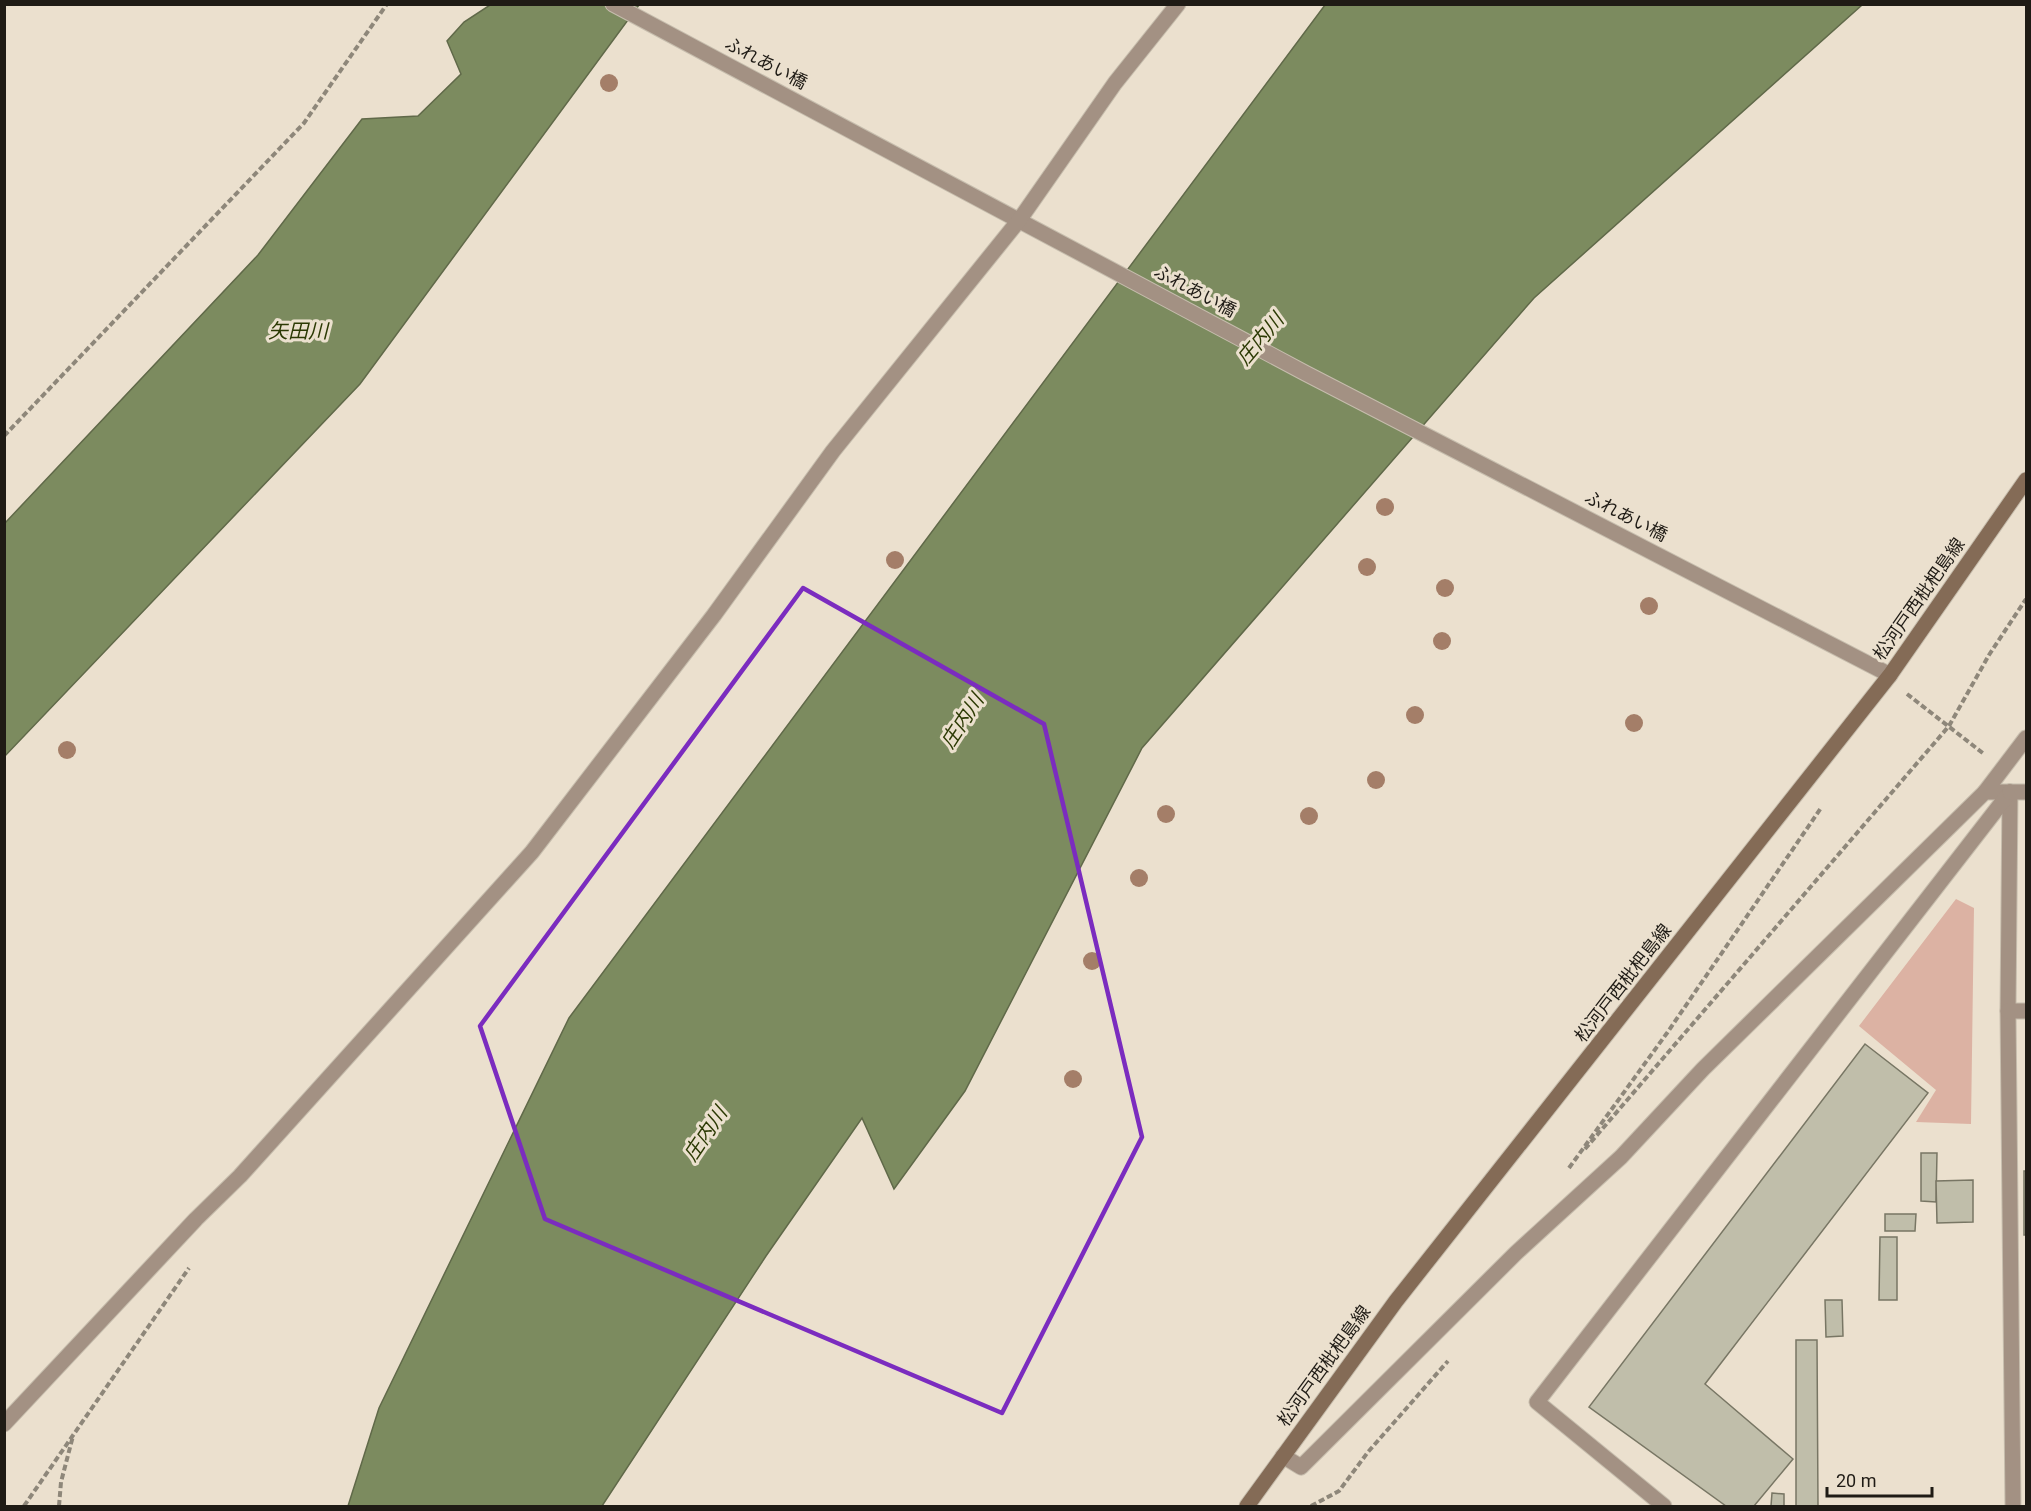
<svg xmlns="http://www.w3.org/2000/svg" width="2031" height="1511" viewBox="0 0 2031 1511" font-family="Roboto,'Noto Sans JP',sans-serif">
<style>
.green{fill:#dcb2a3}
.water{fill:#7c8b5f;stroke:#606949;stroke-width:1.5}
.building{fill:#c0beaa;stroke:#787664;stroke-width:1.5}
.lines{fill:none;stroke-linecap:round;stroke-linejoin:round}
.minor-casing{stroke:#c6bdad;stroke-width:17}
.tertiary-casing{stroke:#c6bdad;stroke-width:17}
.secondary-casing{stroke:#c6bdad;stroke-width:17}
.path{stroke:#8e877a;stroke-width:4;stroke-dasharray:6 3;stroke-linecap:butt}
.minor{stroke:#a39183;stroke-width:15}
.tertiary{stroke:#a39183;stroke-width:15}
.secondary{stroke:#846b56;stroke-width:15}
.tree{fill:#a47e68}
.marked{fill:none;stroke:#7b2cbf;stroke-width:4.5;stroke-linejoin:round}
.labels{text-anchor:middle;stroke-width:6;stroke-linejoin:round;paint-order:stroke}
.street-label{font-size:18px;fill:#1f1b15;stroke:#ebe0ce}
.water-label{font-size:20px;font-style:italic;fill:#2c3a04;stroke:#ebe0ce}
</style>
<rect width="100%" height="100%" fill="#ebe0ce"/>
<polygon class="green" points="1956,899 1974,908 1971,1124 1916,1122 1936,1090 1859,1026"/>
<g class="water">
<polygon points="490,5 639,5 360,384 5,756 5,523 258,255 362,119 418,116 461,74 447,41 464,22"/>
<polygon points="1325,5 1862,5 1534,298 1142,748 965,1091 894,1189 862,1118 766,1256 602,1506 348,1506 379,1408 569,1018"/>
</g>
<g class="building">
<polygon points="1865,1044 1928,1093 1705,1384 1793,1459 1754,1506 1726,1506 1589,1407"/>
<polygon points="1921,1153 1937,1153 1936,1202 1921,1201"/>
<rect x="2024" y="1171" width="2" height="64"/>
<polygon points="1973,1180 1973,1222 1937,1223 1936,1181"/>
<polygon points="1885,1214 1916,1214 1915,1231 1885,1231"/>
<polygon points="1880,1237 1897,1237 1897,1300 1879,1300"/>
<polygon points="1825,1300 1842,1300 1843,1336 1826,1337"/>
<polygon points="1796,1340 1817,1340 1818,1506 1796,1506"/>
<polygon points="1772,1493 1784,1494 1784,1506 1771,1506"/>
</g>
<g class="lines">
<defs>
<g id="minor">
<polyline points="613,4 1305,373 1890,675"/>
<polyline points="1985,792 2026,738"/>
<polyline points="2010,792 2008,1011 2013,1506"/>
<polyline points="2008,1011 2026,1011"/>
<polyline points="4,1424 196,1219 240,1176 532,852 714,615 833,451 1020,219 1115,83 1178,4"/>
<polyline points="1283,1456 1301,1467 1516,1253 1621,1157 1703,1069 1985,792 2010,792"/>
<polyline points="1664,1506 1537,1402 2010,792"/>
</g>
<polyline id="tertiary" points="2010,792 2026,792"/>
<polyline id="secondary" points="1247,1506 1396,1301 1890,675 2026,480"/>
</defs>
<use href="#minor" class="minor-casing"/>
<use href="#tertiary" class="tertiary-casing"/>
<use href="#secondary" class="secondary-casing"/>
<g class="path">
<polyline points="4,436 304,123 387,4"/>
<polyline points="1907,694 1984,754"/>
<polyline points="1585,1149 1949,726 1989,655 2026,599"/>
<polyline points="1569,1168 1667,1033 1821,808"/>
<polyline points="24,1506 189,1268"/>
<polyline points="59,1506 61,1482 73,1436"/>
<polyline points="1311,1506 1339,1491 1368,1452 1448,1361"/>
</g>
<use href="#minor" class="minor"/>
<use href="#tertiary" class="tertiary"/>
<use href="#secondary" class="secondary"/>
</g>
<g class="tree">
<circle cx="609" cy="83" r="9"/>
<circle cx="1385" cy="507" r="9"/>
<circle cx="895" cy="560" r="9"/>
<circle cx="1367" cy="567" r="9"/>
<circle cx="1445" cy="588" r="9"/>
<circle cx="1649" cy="606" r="9"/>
<circle cx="1442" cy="641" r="9"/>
<circle cx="1415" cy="715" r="9"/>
<circle cx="1634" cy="723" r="9"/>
<circle cx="67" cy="750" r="9"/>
<circle cx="1376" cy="780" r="9"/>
<circle cx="1166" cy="814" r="9"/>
<circle cx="1309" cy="816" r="9"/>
<circle cx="1139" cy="878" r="9"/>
<circle cx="1092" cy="961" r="9"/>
<circle cx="1073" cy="1079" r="9"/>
</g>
<path class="marked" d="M803 588 1044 724 1142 1137 1002 1413 545 1219 480 1026Z"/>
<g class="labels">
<g class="street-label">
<text transform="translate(766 63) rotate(28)" y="6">ふれあい橋</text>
<text transform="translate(1195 291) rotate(28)" y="6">ふれあい橋</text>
<text transform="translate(1626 516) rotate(27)" y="6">ふれあい橋</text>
<text transform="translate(1919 599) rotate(-55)" y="6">松河戸西枇杷島線</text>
<text transform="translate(1623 983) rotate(-52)" y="6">松河戸西枇杷島線</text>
<text transform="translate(1324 1366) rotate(-54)" y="6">松河戸西枇杷島線</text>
</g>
<g class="water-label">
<text x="298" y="338">矢田川</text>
<text transform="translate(1260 339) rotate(-50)" y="7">庄内川</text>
<text transform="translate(962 721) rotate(-57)" y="7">庄内川</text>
<text transform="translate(705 1134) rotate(-56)" y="7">庄内川</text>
</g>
</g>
<rect width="2031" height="1511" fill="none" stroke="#1f1b15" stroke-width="12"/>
<path d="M1827 1487v9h105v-9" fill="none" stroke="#1f1b15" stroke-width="3"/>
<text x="1836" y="1487" font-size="18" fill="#1f1b15" stroke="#ebe0ce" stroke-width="4.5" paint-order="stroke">20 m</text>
</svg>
